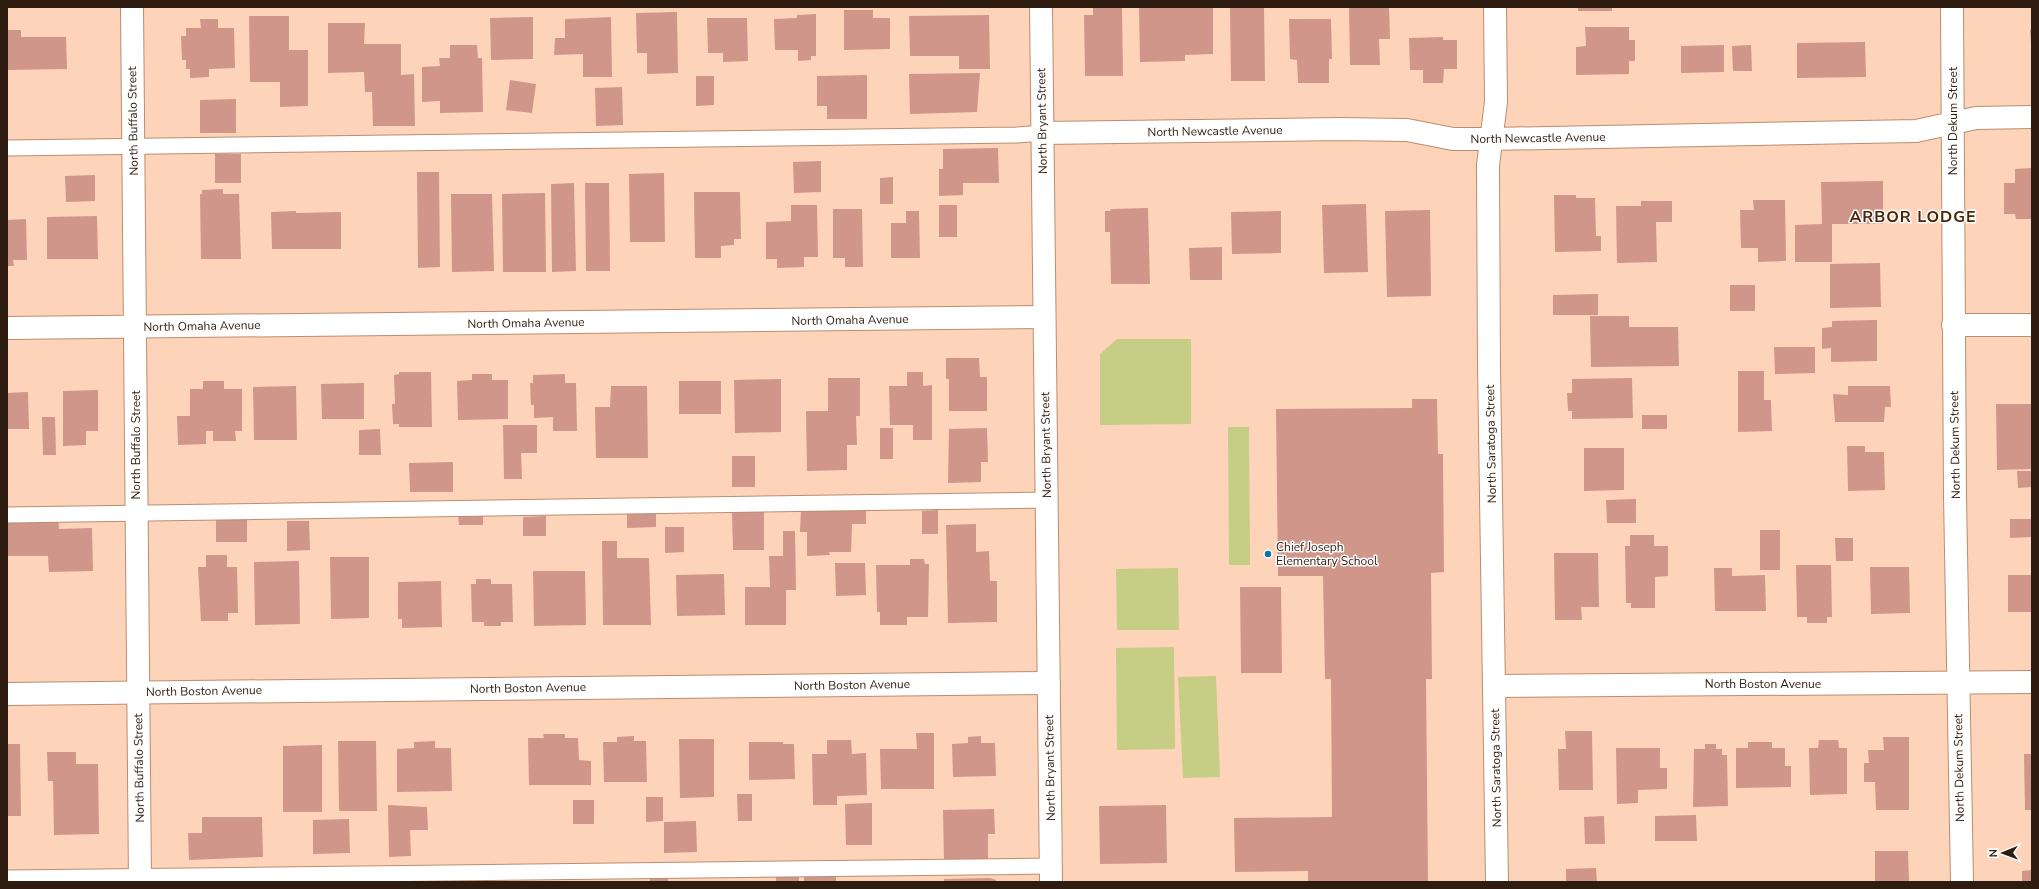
<svg xmlns="http://www.w3.org/2000/svg" width="2039" height="889" viewBox="0 0 2039 889" font-family="'Nunito Sans',sans-serif">
<style>
.green{fill:#c6cd84}
.building{fill:#d09689}
.lines{fill:none;stroke-linecap:round;stroke-linejoin:round}
.service-casing{stroke:#bc8c6e;stroke-width:17}
.minor-casing{stroke:#bc8c6e;stroke-width:24}
.service{stroke:#fff;stroke-width:15}
.minor{stroke:#fff;stroke-width:22}
.poi-dot{fill:#0976a1;stroke:#fefefe;stroke-width:1.5}
.labels{text-anchor:middle;stroke-width:3;stroke-linejoin:round;paint-order:stroke}
.street-label{font-size:12px;fill:#2f1c10;stroke:#fefefe}
.poi-label{font-size:12px;fill:#2f1c10;stroke:#fefefe;text-anchor:start}
.district-label{font-size:16px;font-weight:bold;letter-spacing:1px;fill:#4c2406;stroke:#fefefe}
</style>
<rect width="100%" height="100%" fill="#fdd4ba"/>
<g class="green">
<polygon points="1117,339 1191,339 1191,424 1100,425 1100,354"/>
<polygon points="1228,427 1249,427 1250,565 1229,565"/>
<polygon points="1178,568 1179,630 1117,630 1116,569"/>
<polygon points="1174,647 1175,749 1117,750 1116,648"/>
<polygon points="1216,676 1220,777 1183,778 1178,677"/>
</g>
<g class="building">
<polygon points="1093,7 1122,7 1123,76 1085,76 1084,15 1093,15"/>
<polygon points="1139,7 1213,7 1213,54 1185,55 1185,61 1140,62"/>
<polygon points="1349,7 1389,7 1390,39 1379,39 1380,65 1350,65"/>
<rect x="1578" y="7" width="34" height="4"/>
<polygon points="1230,8 1264,8 1265,81 1231,81"/>
<polygon points="844,10 873,10 873,18 890,18 890,49 844,50"/>
<polygon points="677,12 678,73 647,74 647,53 637,53 636,13"/>
<polygon points="816,14 816,56 811,56 811,60 798,61 798,50 775,50 774,19 797,18 797,15"/>
<polygon points="989,15 990,69 959,69 959,56 910,56 909,16"/>
<polygon points="249,16 289,16 289,50 308,50 308,106 280,107 280,82 250,82"/>
<polygon points="533,17 533,59 491,60 490,18"/>
<polygon points="611,17 612,77 583,77 583,54 554,55 555,38 565,38 565,19"/>
<polygon points="707,18 747,18 748,61 723,62 723,53 708,53"/>
<polygon points="200,19 218,19 218,28 234,28 235,68 209,69 209,77 190,78 190,69 186,69 186,60 182,60 181,36 186,36 186,28 201,28"/>
<polygon points="1289,19 1331,19 1332,59 1329,59 1329,83 1298,83 1297,60 1290,59"/>
<polygon points="328,23 365,23 364,44 401,44 401,75 414,74 415,126 373,126 372,92 365,92 364,72 328,73"/>
<polygon points="1585,27 1629,27 1629,40 1635,40 1635,61 1629,61 1629,74 1576,75 1576,47 1586,46"/>
<polygon points="2032,29 2032,44 2031,44 2030,30"/>
<polygon points="7,30 21,30 21,37 66,37 67,69 7,70"/>
<polygon points="1443,37 1443,40 1457,40 1457,69 1444,69 1443,83 1423,83 1423,70 1410,70 1409,38"/>
<polygon points="1865,42 1866,77 1797,78 1797,43"/>
<polygon points="450,45 477,45 478,58 482,58 483,112 440,113 440,101 422,102 422,67 440,66 439,58 450,58"/>
<polygon points="1724,45 1724,72 1681,73 1681,46"/>
<polygon points="1751,45 1752,71 1733,71 1732,46"/>
<polygon points="980,73 977,112 910,114 909,74"/>
<polygon points="867,75 867,119 827,119 827,106 817,106 817,76"/>
<polygon points="696,76 714,76 714,105 696,106"/>
<polygon points="510,80 536,84 532,113 506,110"/>
<polygon points="622,87 623,125 596,126 595,88"/>
<polygon points="236,99 236,133 200,133 200,100"/>
<polygon points="998,148 999,183 963,183 963,195 939,196 939,169 943,169 943,149"/>
<rect x="215" y="154" width="26" height="29"/>
<polygon points="821,161 821,192 794,193 793,162"/>
<polygon points="2032,168 2032,219 2016,219 2015,214 2004,214 2004,183 2015,183 2015,169"/>
<polygon points="417,172 439,172 440,267 418,268"/>
<polygon points="664,173 665,242 630,242 629,174"/>
<polygon points="95,175 95,201 66,202 65,176"/>
<polygon points="893,177 893,204 880,204 880,178"/>
<polygon points="1883,181 1883,224 1832,224 1832,262 1795,262 1795,225 1822,224 1821,182"/>
<polygon points="574,183 576,271 552,272 551,184"/>
<polygon points="585,183 609,183 610,271 586,271"/>
<polygon points="223,189 223,194 239,194 241,259 201,259 200,194 202,194 202,190"/>
<polygon points="694,192 740,192 741,239 734,239 734,245 721,246 721,258 695,258"/>
<polygon points="545,193 546,272 503,272 502,194"/>
<polygon points="451,194 492,194 494,271 452,272"/>
<polygon points="1554,195 1576,195 1576,198 1595,198 1596,236 1601,236 1601,251 1555,252"/>
<polygon points="1753,200 1785,200 1786,261 1758,262 1758,248 1741,248 1740,210 1754,210"/>
<polygon points="1641,201 1672,201 1672,222 1656,222 1657,262 1617,263 1616,206 1641,206"/>
<polygon points="1366,204 1368,272 1324,273 1322,205"/>
<polygon points="791,205 817,205 818,257 804,257 804,267 777,268 777,259 766,259 766,222 791,221"/>
<rect x="939" y="205" width="18" height="32"/>
<polygon points="1148,208 1150,284 1111,284 1110,232 1105,232 1105,211 1110,211 1111,209"/>
<polygon points="833,209 862,209 863,267 845,267 845,258 833,258"/>
<polygon points="1430,210 1431,296 1387,297 1385,211"/>
<polygon points="296,211 296,213 341,212 341,249 272,249 271,212"/>
<polygon points="906,211 919,211 920,258 891,258 891,223 906,223"/>
<polygon points="1281,211 1281,253 1232,254 1231,212"/>
<polygon points="97,216 98,259 47,259 47,217"/>
<polygon points="26,219 27,260 13,260 14,266 7,266 7,220"/>
<polygon points="1222,247 1222,280 1190,280 1189,248"/>
<polygon points="1880,263 1881,307 1830,308 1830,264"/>
<rect x="1730" y="285" width="25" height="26"/>
<polygon points="1598,294 1598,315 1553,315 1553,295"/>
<polygon points="1590,316 1629,316 1629,327 1678,327 1679,366 1591,367"/>
<polygon points="1877,320 1877,361 1831,362 1831,348 1822,349 1822,328 1832,327 1832,321"/>
<polygon points="1774,347 1815,347 1815,373 1775,374"/>
<polygon points="946,358 979,358 980,377 987,377 987,411 949,411 949,379 946,379"/>
<polygon points="1738,371 1764,371 1764,400 1771,400 1772,431 1738,432"/>
<polygon points="399,372 431,372 432,427 399,427 399,424 393,424 392,404 395,404 394,375 399,374"/>
<polygon points="907,372 923,372 923,386 932,385 932,440 913,440 913,425 890,425 889,386 907,386"/>
<polygon points="472,374 492,374 492,380 508,380 508,419 458,420 457,381 472,380"/>
<polygon points="565,374 565,383 576,383 577,431 553,431 553,417 534,418 534,405 531,405 530,383 533,383 533,375"/>
<polygon points="828,378 860,378 860,416 856,416 857,445 847,445 847,470 807,471 806,411 828,411"/>
<polygon points="1632,378 1633,418 1572,419 1572,411 1568,411 1567,393 1572,393 1572,379"/>
<polygon points="781,379 781,432 735,433 734,380"/>
<polygon points="203,381 224,381 224,389 242,389 242,431 235,431 236,441 213,441 213,431 206,431 206,444 178,445 177,416 190,416 190,389 203,389"/>
<rect x="679" y="381" width="42" height="33"/>
<polygon points="364,383 364,419 322,419 321,384"/>
<polygon points="296,386 297,440 254,440 253,387"/>
<polygon points="611,386 647,386 648,458 596,458 595,407 610,407"/>
<polygon points="1848,386 1890,386 1891,407 1885,407 1884,422 1835,422 1833,394 1848,395"/>
<polygon points="98,390 98,431 86,431 86,445 63,446 63,391"/>
<polygon points="28,392 29,429 7,429 7,393"/>
<polygon points="1412,399 1437,399 1438,454 1443,454 1444,572 1431,573 1432,679 1426,679 1428,882 1308,882 1308,871 1235,872 1234,818 1332,817 1331,679 1325,679 1323,576 1278,576 1276,409 1412,408"/>
<polygon points="1996,404 2031,404 2032,469 1997,470"/>
<rect x="1642" y="415" width="25" height="14"/>
<polygon points="42,417 55,417 56,455 43,455"/>
<polygon points="503,425 537,425 537,453 521,453 522,479 504,479"/>
<rect x="880" y="428" width="13" height="31"/>
<polygon points="987,428 988,462 981,462 981,482 948,483 949,429"/>
<polygon points="380,429 381,455 359,455 359,430"/>
<polygon points="1847,446 1865,446 1865,452 1884,452 1885,490 1848,491"/>
<polygon points="1584,448 1624,448 1624,490 1584,491"/>
<rect x="732" y="456" width="23" height="31"/>
<polygon points="453,462 453,492 410,492 409,463"/>
<polygon points="2017,471 2032,471 2032,487 2018,488"/>
<polygon points="1636,499 1636,523 1607,523 1606,500"/>
<polygon points="866,508 866,524 852,524 851,552 829,552 830,555 807,556 807,532 800,532 801,509"/>
<polygon points="938,510 938,534 922,534 922,511"/>
<polygon points="764,511 764,550 733,550 732,512"/>
<polygon points="458,514 483,514 483,525 459,525"/>
<polygon points="627,514 656,514 656,527 627,528"/>
<polygon points="58,516 59,529 92,528 93,571 49,572 48,556 7,556 7,517"/>
<rect x="216" y="516" width="31" height="26"/>
<polygon points="546,516 546,536 523,536 523,517"/>
<polygon points="2010,519 2032,519 2032,537 2010,538"/>
<polygon points="287,521 309,521 310,550 287,551"/>
<polygon points="976,524 976,552 989,551 990,581 997,581 997,622 948,623 946,525"/>
<polygon points="665,527 684,527 684,552 665,553"/>
<rect x="1760" y="530" width="20" height="40"/>
<polygon points="783,531 795,531 796,590 786,590 786,625 745,625 745,587 770,587 769,556 783,556"/>
<polygon points="1630,535 1654,535 1654,546 1668,546 1668,576 1655,577 1655,608 1631,608 1631,603 1626,603 1625,546 1630,546"/>
<polygon points="1835,538 1853,538 1853,561 1836,561"/>
<polygon points="602,541 617,541 617,558 649,558 651,625 603,625"/>
<polygon points="1554,553 1598,553 1599,607 1581,607 1582,620 1555,620"/>
<polygon points="206,555 227,555 227,567 237,567 238,613 228,613 228,621 201,621 198,567 206,567"/>
<polygon points="330,557 369,557 369,618 331,619"/>
<polygon points="910,559 924,559 925,564 929,564 928,617 907,617 907,625 880,625 880,612 877,612 876,565 910,565"/>
<polygon points="299,561 300,624 255,625 254,562"/>
<polygon points="835,563 865,563 866,595 836,596"/>
<polygon points="1796,565 1831,565 1832,617 1827,617 1827,623 1807,623 1807,617 1797,617"/>
<polygon points="1870,567 1909,567 1910,613 1871,614"/>
<polygon points="1714,568 1732,568 1732,576 1765,575 1766,611 1715,611"/>
<polygon points="533,571 585,571 586,625 534,626"/>
<polygon points="724,574 725,615 677,616 676,575"/>
<rect x="2008" y="575" width="24" height="37"/>
<polygon points="476,579 491,579 491,584 512,584 513,622 501,622 501,626 484,626 484,622 472,622 471,584 476,584"/>
<polygon points="441,581 442,627 402,628 402,619 398,619 398,582"/>
<polygon points="1240,587 1281,587 1282,673 1241,673"/>
<polygon points="1565,731 1592,731 1593,790 1559,790 1558,749 1566,749"/>
<polygon points="916,733 934,733 934,789 881,789 880,749 917,749"/>
<polygon points="543,734 565,734 565,738 578,738 579,760 591,761 591,785 529,785 528,738 544,738"/>
<polygon points="634,736 634,741 646,741 647,782 604,782 603,742 617,742 617,737"/>
<polygon points="981,736 981,743 995,743 996,776 953,777 952,744 968,743 968,737"/>
<polygon points="1883,737 1909,737 1909,810 1876,810 1875,782 1864,782 1864,763 1869,763 1868,750 1884,750"/>
<polygon points="679,739 714,739 714,797 680,798"/>
<polygon points="827,740 851,740 852,754 866,753 867,795 837,796 837,805 813,805 812,754 827,754"/>
<polygon points="1819,740 1838,740 1839,748 1847,748 1847,794 1810,795 1809,748 1818,748"/>
<polygon points="338,741 376,741 377,811 339,811"/>
<polygon points="435,741 435,748 451,748 452,791 397,792 397,749 414,748 414,742"/>
<polygon points="749,742 783,742 783,744 794,744 795,779 749,780"/>
<polygon points="1748,742 1772,742 1772,748 1785,748 1785,766 1791,766 1791,787 1736,788 1736,748 1748,748"/>
<polygon points="7,744 20,744 21,816 7,816"/>
<polygon points="1705,744 1716,744 1716,749 1722,749 1722,755 1727,755 1728,806 1693,807 1694,749 1705,749"/>
<polygon points="322,745 322,812 283,812 283,746"/>
<polygon points="1616,748 1660,748 1660,768 1667,768 1667,789 1638,790 1638,803 1617,804"/>
<polygon points="47,752 76,752 76,764 98,764 99,834 54,835 53,781 48,781"/>
<polygon points="2024,754 2032,754 2032,810 2025,810"/>
<polygon points="737,794 752,794 752,821 738,821"/>
<polygon points="646,797 663,797 663,821 646,822"/>
<rect x="573" y="800" width="21" height="24"/>
<polygon points="872,803 872,845 846,845 845,804"/>
<polygon points="388,805 427,807 428,830 410,830 411,856 389,857"/>
<polygon points="1166,805 1167,863 1100,864 1099,806"/>
<polygon points="994,809 995,834 988,834 988,861 944,862 943,810"/>
<polygon points="1696,815 1697,841 1655,841 1655,816"/>
<polygon points="1604,816 1605,844 1585,844 1584,817"/>
<polygon points="202,817 262,817 263,857 189,860 188,833 202,833"/>
<polygon points="349,819 350,853 313,854 313,820"/>
<polygon points="696,821 697,852 664,853 664,822"/>
<polygon points="1875,851 1908,851 1909,882 1875,882"/>
<polygon points="1596,868 1597,882 1566,882 1566,869"/>
<polygon points="2032,870 2032,882 2022,882 2022,871"/>
<polygon points="799,874 799,882 776,882 776,875"/>
<rect x="804" y="875" width="32" height="7"/>
<rect x="650" y="878" width="18" height="4"/>
<polygon points="990,878 996,880 996,882 944,882 944,879"/>
</g>
<g class="lines">
<defs>
<g id="service">
<polyline points="7,148 1017,135 1043,133"/>
<polyline points="7,515 1047,500"/>
<polyline points="7,878 1051,866"/>
</g>
<g id="minor">
<polyline points="132,7 140,882"/>
<polyline points="1041,7 1051,882"/>
<polyline points="1495,7 1496,102 1488,165 1489,367 1497,882"/>
<polyline points="1952,7 1955,496 1962,882"/>
<polyline points="1043,133 1340,129 1407,130 1453,139 1491,139 1916,131 1976,118 2032,117"/>
<polyline points="1953,325 2032,325"/>
<polyline points="7,328 1044,317"/>
<polyline points="1494,686 2032,682"/>
<polyline points="7,694 1049,683"/>
</g>
</defs>
<use href="#service" class="service-casing"/>
<use href="#minor" class="minor-casing"/>
<use href="#service" class="service"/>
<use href="#minor" class="minor"/>
</g>
<circle class="poi-dot" cx="1268" cy="554" r="4"/>
<g class="labels">
<g class="street-label">
<text transform="translate(133 121) rotate(-91)" y="4">North Buffalo Street</text>
<text transform="translate(1042 121) rotate(-91)" y="4">North Bryant Street</text>
<text transform="translate(1953 121) rotate(-90)" y="4">North Dekum Street</text>
<text transform="translate(1215 131) rotate(-1)" y="4">North Newcastle Avenue</text>
<text transform="translate(1538 138) rotate(-1)" y="4">North Newcastle Avenue</text>
<text transform="translate(850 320) rotate(-1)" y="4">North Omaha Avenue</text>
<text transform="translate(526 323) rotate(-1)" y="4">North Omaha Avenue</text>
<text transform="translate(202 326) rotate(-1)" y="4">North Omaha Avenue</text>
<text transform="translate(1491 444) rotate(-91)" y="4">North Saratoga Street</text>
<text transform="translate(136 445) rotate(-90)" y="4">North Buffalo Street</text>
<text transform="translate(1046 445) rotate(-91)" y="4">North Bryant Street</text>
<text transform="translate(1955 445) rotate(-91)" y="4">North Dekum Street</text>
<text x="1763" y="688">North Boston Avenue</text>
<text transform="translate(852 685) rotate(-1)" y="4">North Boston Avenue</text>
<text transform="translate(528 688) rotate(-1)" y="4">North Boston Avenue</text>
<text transform="translate(204 691) rotate(-1)" y="4">North Boston Avenue</text>
<text transform="translate(139 768) rotate(-91)" y="4">North Buffalo Street</text>
<text transform="translate(1050 768) rotate(-91)" y="4">North Bryant Street</text>
<text transform="translate(1496 768) rotate(-91)" y="4">North Saratoga Street</text>
<text transform="translate(1959 768) rotate(-91)" y="4">North Dekum Street</text>
</g>
<g class="poi-label">
<text x="1276" y="551">Chief Joseph<tspan x="1276" dy="14">Elementary School</tspan></text>
</g>
<g class="district-label">
<text x="1913" y="222">ARBOR LODGE</text>
</g>
</g>
<rect width="2039" height="889" fill="none" stroke="#2f1c10" stroke-width="16"/>
<g transform="translate(2003 853) rotate(269)" stroke="#fefefe" stroke-width="3" paint-order="stroke">
<path d="M0-3L7 15L0 10L-7 15Z" fill="#2f1c10"/>
<text y="-6" font-size="11" font-weight="bold" text-anchor="middle" fill="#2f1c10">N</text>
</g>
</svg>
